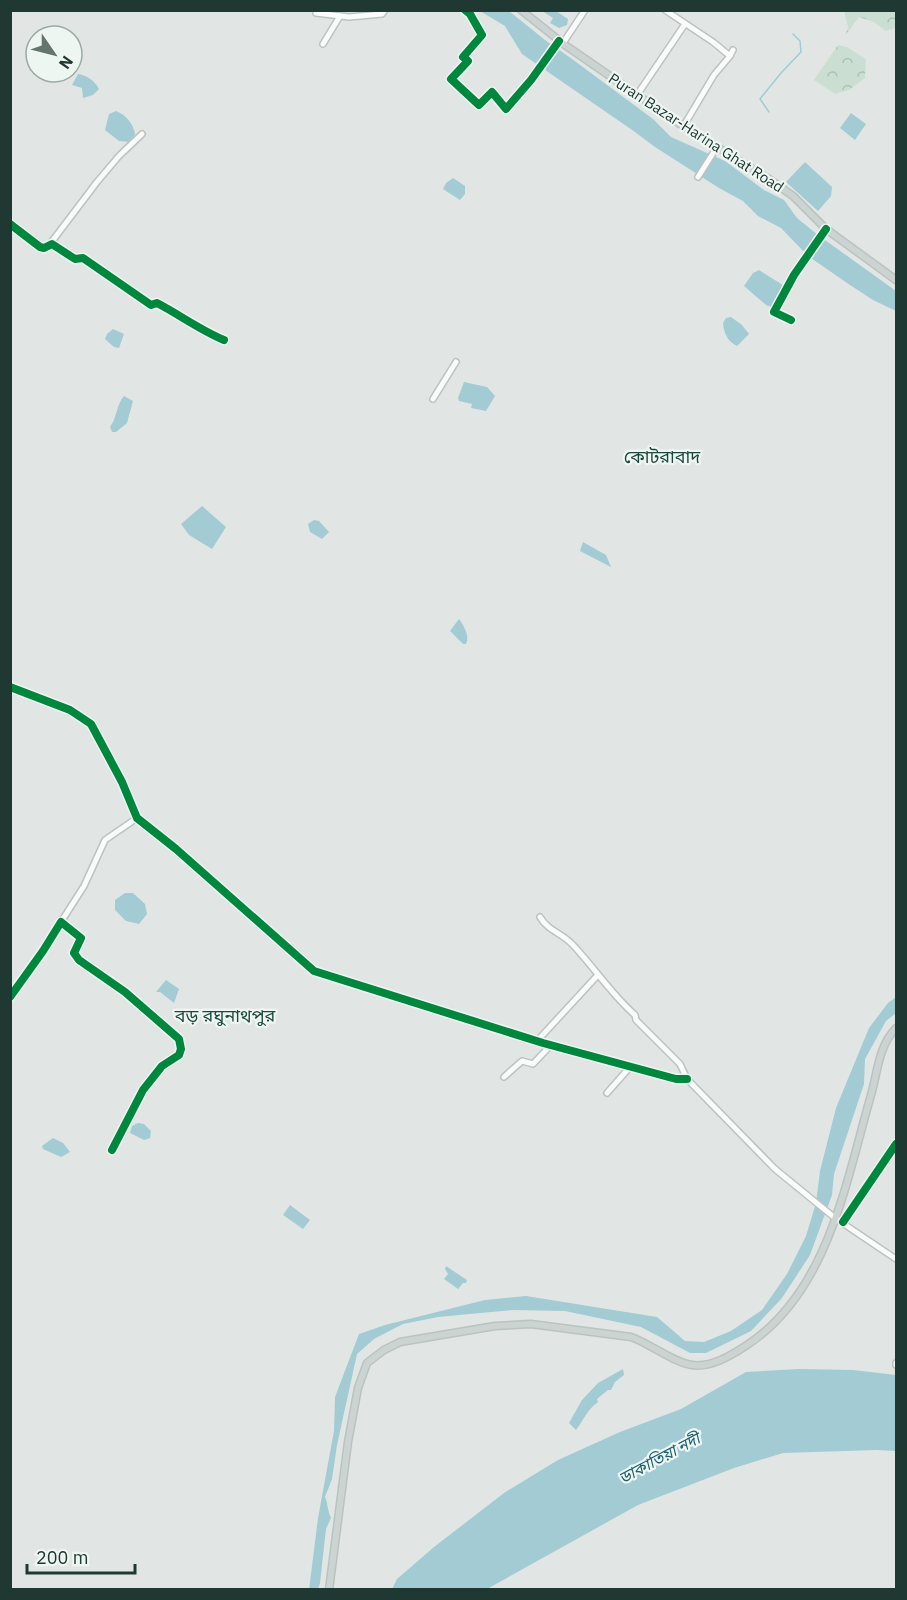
<svg xmlns="http://www.w3.org/2000/svg" width="907" height="1600" viewBox="0 0 907 1600" font-family="'IBM Plex Sans','Noto Sans Bengali',sans-serif">
<style>
.forest{fill:url(#forest-crowns)}
.water{fill:#a2cbd4}
.lines{fill:none;stroke-linecap:round;stroke-linejoin:round}
.stream{stroke:#a2cbd4;stroke-width:1.5}
.minor-casing{stroke:#bec3c1;stroke-width:8}
.major-casing{stroke:#bbc3c1;stroke-width:9}
.minor{stroke:#fafbfb;stroke-width:5}
.major{stroke:#ccd4d2;stroke-width:6}
.cycleway-casing{stroke:#eef6f2;stroke-width:11}
.cycleway{stroke:#00873e;stroke-width:8}
.labels{text-anchor:middle;stroke-width:4.5;stroke-linejoin:round;paint-order:stroke}
.street-label{font-size:15px;fill:#203832;stroke:#eef6f2}
.water-label{font-size:16px;font-style:italic;fill:#1e6070;stroke:#eef6f2}
.quarter-label{font-size:18px;fill:#1d483f;stroke:#eef6f2}
</style>
<defs>
<pattern id="forest-crowns" width="20" height="18" patternUnits="userSpaceOnUse" patternTransform="scale(1.5)"><rect width="20" height="18" fill="#cadfd1"/><path d="M2 6a3 3 0 1 1 6 0M12 15a3 3 0 1 1 6 0" fill="none" stroke="#adc0b4"/></pattern>
</defs>
<rect width="100%" height="100%" fill="#e1e6e4"/>
<g class="forest">
<polygon points="844,11 896,11 896,28 886,31 874,22 859,17 845,36 848,27"/>
<polygon points="838,45 847,47 866,59 865,78 849,90 835,94 814,80"/>
</g>
<g class="water">
<polygon points="480,11 509,11 545,40 572,59 653,119 671,137 725,161 764,190 784,200 797,218 818,235 896,291 896,311 873,300 850,285 808,256 781,228 758,216 743,201 719,188 655,147 635,132 522,54 505,26"/>
<polygon points="542,11 556,11 568,19 567,25 559,28 550,23 553,18"/>
<path d="M78 74C88 76 94 80 99 89L93 95 83 98 82 88 72 85Z"/>
<path d="M116 111C126 115 133 123 135 134L130 142 119 141 105 130 109 114Z"/>
<polygon points="851,113 866,124 855,140 840,128"/>
<polygon points="805,162 832,187 831,196 818,211 786,182"/>
<polygon points="453,178 465,186 465,194 460,200 443,189 446,183"/>
<polygon points="759,270 786,287 774,308 766,305 744,286 753,273"/>
<path d="M731 317 742 325 749 334 737 346C727 341 724 333 723 323L726 318Z"/>
<polygon points="113,329 124,334 119,348 114,347 105,339 107,334"/>
<polygon points="464,382 487,387 495,396 486,411 471,408 472,404 459,401 458,398"/>
<path d="M124 396 133 401 127 423 116 432H112L110 427C117 418 116 405 124 396Z"/>
<polygon points="202,506 226,527 212,549 189,535 181,524"/>
<polygon points="314,520 319,521 329,532 322,539 310,532 308,524"/>
<polygon points="583,542 606,555 611,567 580,551"/>
<path d="M459 619C464 626 470 636 466 644H463L450 631Z"/>
<polygon points="125,893 133,893 145,904 147,914 139,924 126,921 115,910 115,900"/>
<polygon points="166,980 179,989 174,1003 160,992 156,992"/>
<path d="M896 997V1013L886 1021 865 1059 864 1084 834 1174 832 1195 810 1255 782 1298 751 1331 706 1353H690L641 1327 565 1311 512 1310 438 1317 403 1324 374 1339 357 1354 337 1445 332 1479 325 1497C328 1503 327 1509 331 1518L326 1529 320 1583 318 1589 309 1590 318 1518 334 1431 335 1397 359 1334 385 1325 485 1300 526 1296 657 1317 685 1341 704 1342 731 1331 762 1310 787 1274 806 1236 816 1203 820 1171 836 1108 869 1028 888 1003Z"/>
<polygon points="138,1123 144,1124 151,1131 150,1138 144,1140 130,1133 132,1126"/>
<polygon points="53,1138 63,1143 70,1152 61,1157 43,1149 42,1146"/>
<polygon points="290,1205 310,1220 303,1229 283,1215"/>
<polygon points="446,1266 467,1280 466,1283 463,1283 458,1289 444,1279 448,1274 445,1269"/>
<path d="M623 1369 624 1375 615 1382 611 1390H608L597 1399 598 1402C586 1411 585 1418 576 1430L569 1423 582 1400 598 1383Z"/>
<polygon points="799,1369 853,1370 896,1375 896,1451 876,1450 783,1453 734,1468 638,1505 487,1589 392,1589 397,1579 434,1547 504,1493 558,1460 620,1432 681,1409 746,1372"/>
</g>
<g class="lines">
<polyline class="stream" points="769,112 760,99 781,73 801,52 800,41 793,34"/>
<defs>
<g id="minor">
<polyline points="465,10 470,14 482,35 463,57 468,61 451,79 479,105 492,92 506,109 531,80 559,41"/>
<polyline points="665,10 713,42 730,56"/>
<polyline points="316,13 349,17 382,14 385,10"/>
<polyline points="563,43 585,10"/>
<polyline points="323,44 340,16"/>
<polyline points="637,95 685,24"/>
<polyline points="683,127 714,75 730,56 733,50"/>
<polyline points="698,177 717,147"/>
<path d="M10 224 40 247 44 248 52 244 75 259 83 258 151 305 157 303C180 315 200 330 224 340"/>
<polyline points="50,244 97,182 119,156 142,134"/>
<polyline points="791,320 774,312 794,275 826,229"/>
<polyline points="433,399 456,362"/>
<polyline points="10,687 70,710 91,724 122,782 137,818 176,849 314,971 543,1043 676,1079 687,1079"/>
<path d="M540 917C548 931 562 933 572 944 594 967 611 994 635 1015L636 1020 680 1064 687 1079 775 1169 835 1218 896 1259"/>
<polyline points="61,922 84,886 105,840 137,818"/>
<polyline points="10,997 43,951 61,922 81,938 74,953 79,960 125,992 179,1039 181,1049 179,1055 162,1066 143,1090 112,1150"/>
<polyline points="538,1040 597,976"/>
<polyline points="504,1077 522,1061 533,1064 551,1045"/>
<polyline points="607,1093 630,1067"/>
<polyline points="843,1222 896,1144"/>
<polyline points="896,1365 896,1363"/>
</g>
<g id="major">
<polyline points="521,10 565,45 675,121 769,179 793,196 826,229 896,280"/>
<path d="M329 1590 348 1442 358 1388 367 1363 384 1350 400 1342 495 1326 531 1324 631 1337C651 1344 672 1362 692 1365 711 1368 732 1355 747 1345 828 1292 846 1182 871 1095 878 1071 878 1047 896 1028"/>
</g>
</defs>
<use href="#minor" class="minor-casing"/>
<use href="#major" class="major-casing"/>
<use href="#minor" class="minor"/>
<use href="#major" class="major"/>
<defs>
<g id="cycleway">
<polyline points="465,10 470,14 482,35 463,57 468,61 451,79 479,105 492,92 506,109 531,80 559,41"/>
<path d="M10 224 40 247 44 248 52 244 75 259 83 258 151 305 157 303C180 315 200 330 224 340"/>
<polyline points="791,320 774,312 794,275 826,229"/>
<polyline points="10,687 70,710 91,724 122,782 137,818 176,849 314,971 543,1043 676,1079 687,1079"/>
<polyline points="10,997 43,951 61,922 81,938 74,953 79,960 125,992 179,1039 181,1049 179,1055 162,1066 143,1090 112,1150"/>
<polyline points="843,1222 896,1144"/>
</g>
</defs>
<use href="#cycleway" class="cycleway-casing"/>
<use href="#cycleway" class="cycleway"/>
</g>
<g class="labels">
<g class="street-label">
<text transform="translate(696 133) rotate(33)" y="5">Puran Bazar-Harina Ghat Road</text>
</g>
<g class="water-label">
<text transform="translate(659 1458) rotate(-28)" y="6">ডাকাতিয়া নদী</text>
</g>
<g class="quarter-label">
<text x="662" y="463">কোটরাবাদ</text>
<text x="225" y="1022">বড় রঘুনাথপুর</text>
</g>
</g>
<rect width="907" height="1600" fill="none" stroke="#203832" stroke-width="24"/>
<g transform="translate(54 54) rotate(125)"><circle r="28" fill="#eef6f2" stroke="#9caaa5" stroke-width="1.5"/>
<path d="M0-4.5L10 22L0 15L-10 22Z" fill="#647570"/>
<text y="-9" font-size="16" font-weight="bold" text-anchor="middle" fill="#203832">N</text>
</g>
<path d="M27 1564v9h108v-9" fill="none" stroke="#203832" stroke-width="3"/>
<text x="36" y="1564" font-size="18" fill="#203832" stroke="#eef6f2" stroke-width="4.5" paint-order="stroke">200 m</text>
</svg>
